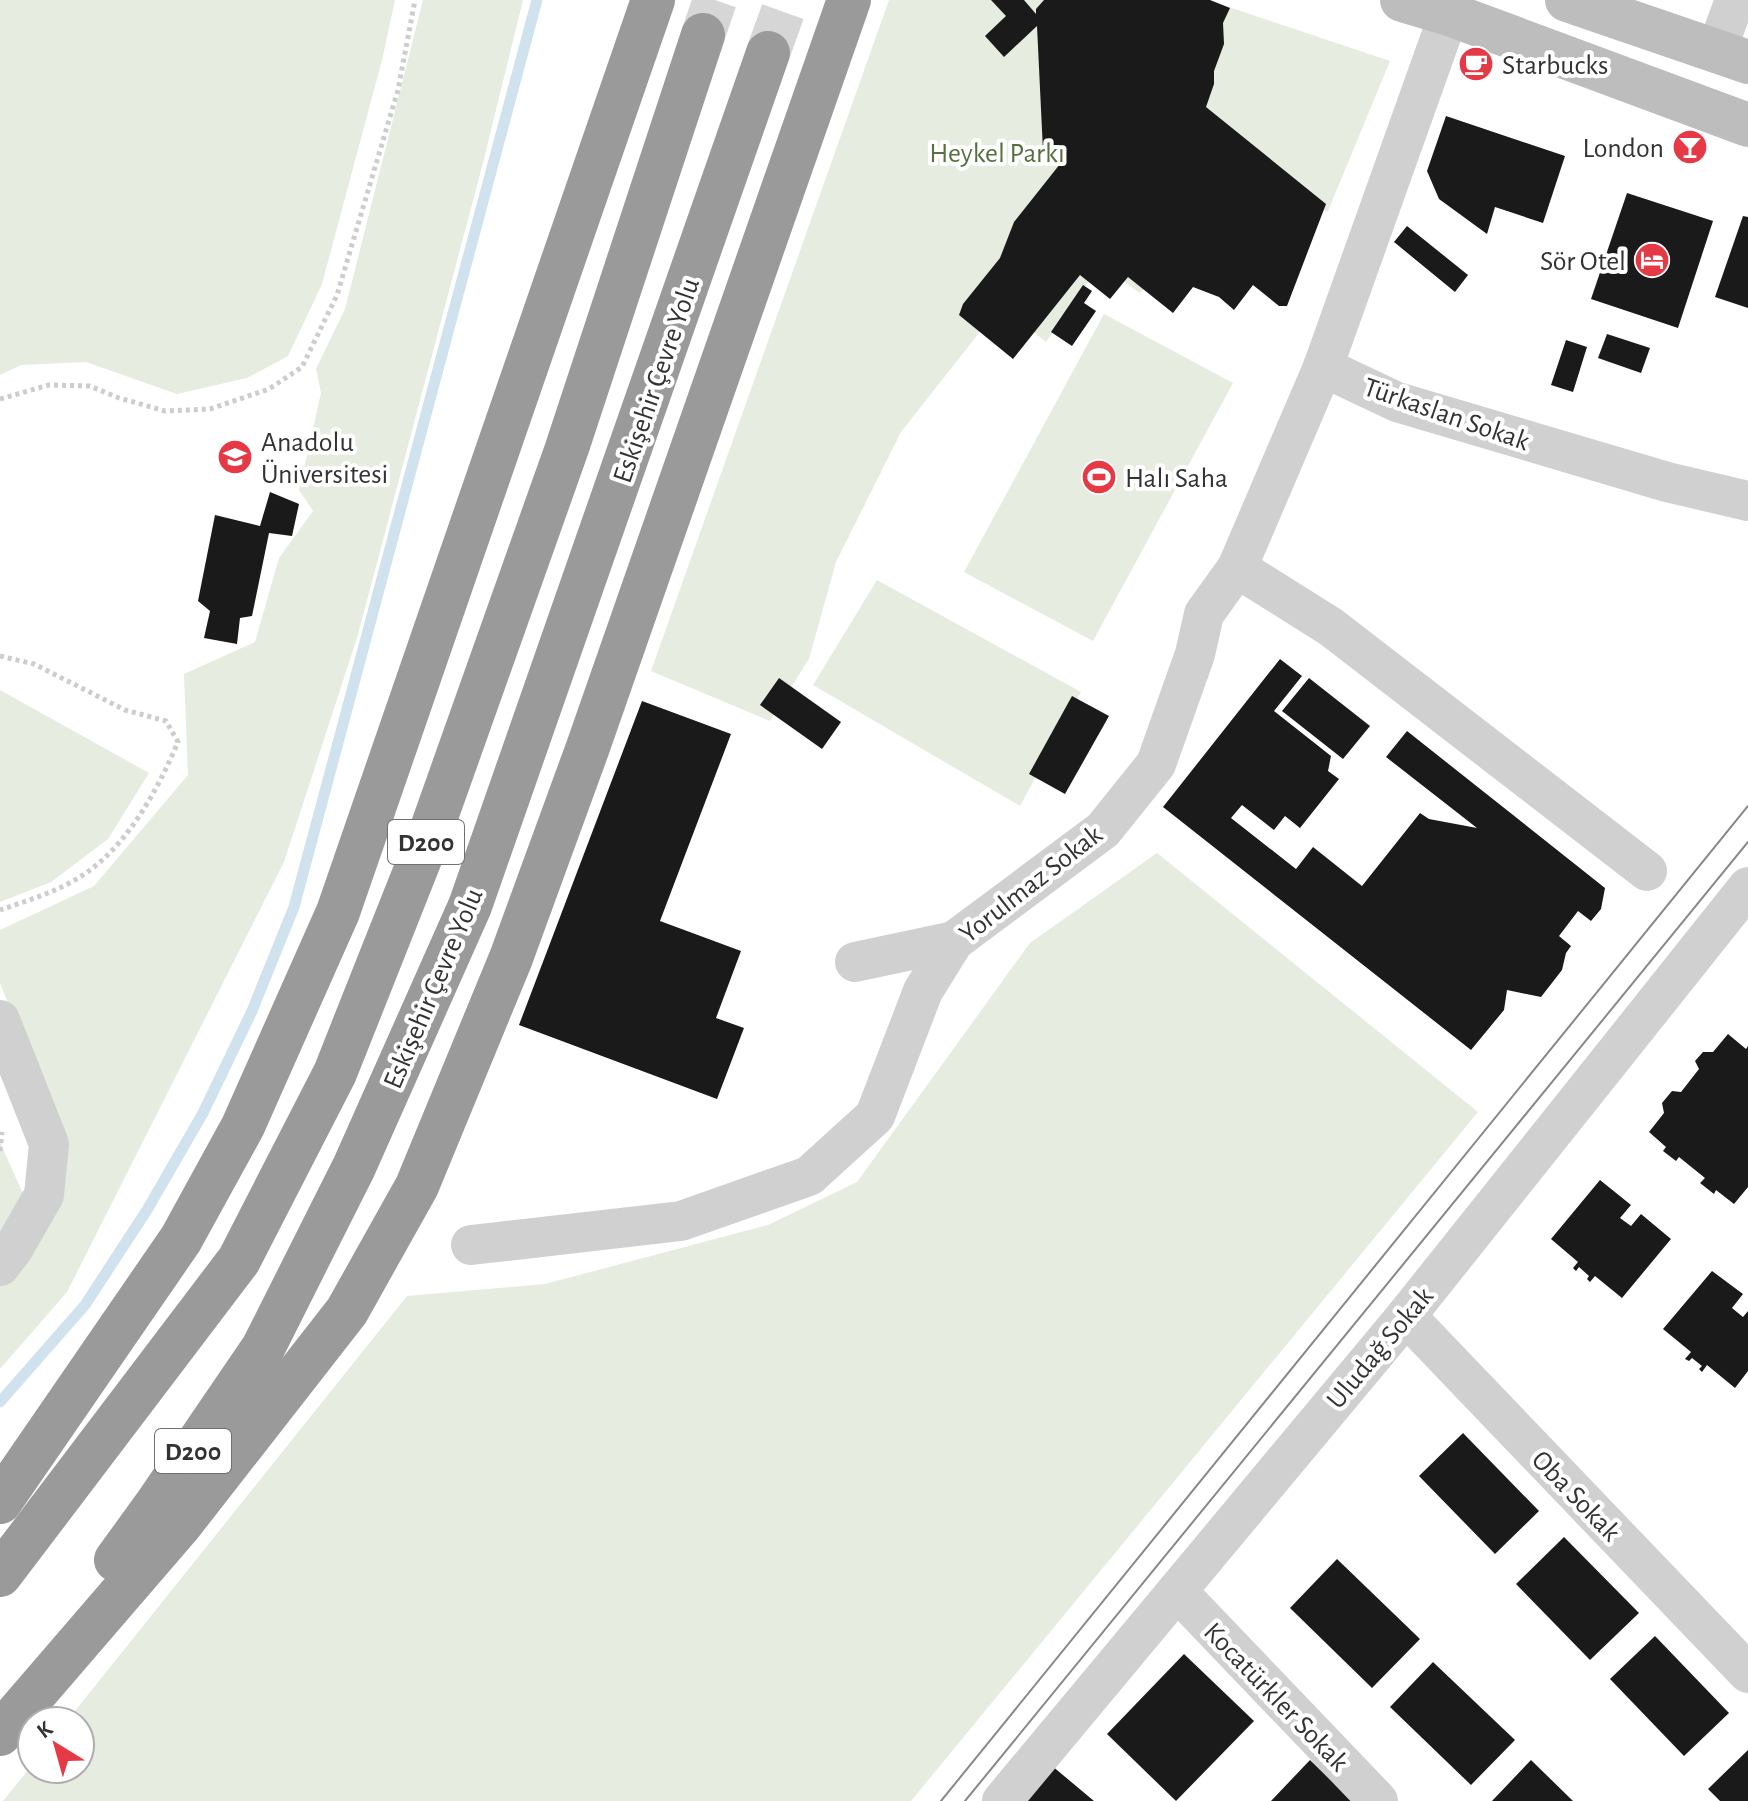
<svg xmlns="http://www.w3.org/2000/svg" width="1748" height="1801" viewBox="0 0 1748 1801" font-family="'Alegreya Sans',sans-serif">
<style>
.green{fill:#e6ecdf}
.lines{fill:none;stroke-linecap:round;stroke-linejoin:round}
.stream{stroke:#cfe2ee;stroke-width:11}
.building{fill:#1a1a1a}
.highway-tunnel{stroke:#d6d6d6;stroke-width:44;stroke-dasharray:44 22;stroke-linecap:butt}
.path{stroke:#cdcdcd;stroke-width:5;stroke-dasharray:4 4;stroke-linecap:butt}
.street{stroke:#d0d0d0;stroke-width:40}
.secondary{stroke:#bdbdbd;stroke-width:44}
.highway{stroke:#9a9a9a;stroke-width:44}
.tram{stroke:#888;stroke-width:2}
.labels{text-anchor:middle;stroke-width:8;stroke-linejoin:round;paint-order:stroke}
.shield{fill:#fff;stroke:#707070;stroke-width:2}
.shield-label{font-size:26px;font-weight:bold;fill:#333}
.poi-label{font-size:28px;fill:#333;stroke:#fff;text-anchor:start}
.park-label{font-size:28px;fill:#56703f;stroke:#fff}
.street-label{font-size:28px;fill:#333;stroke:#fff}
</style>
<rect width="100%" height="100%" fill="#fff"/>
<g class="green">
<polygon points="0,0 395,0 382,60 322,284 288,356 247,378 177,394 86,362 21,365 0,375"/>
<polygon points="423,0 523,0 484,159 357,638 284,862 67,1292 0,1369 0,1142 40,1232 65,1146 0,983 0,930 94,886 188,775 184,674 255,642 279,558 313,511 299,490 321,393 316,369 345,309"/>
<polygon points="889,0 1208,0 1390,61 1328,211 1231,189 1140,293 1100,265 1046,342 1001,305 901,432 836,562 809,659 770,721 651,671"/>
<polygon points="1104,314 1233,383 1093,641 964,572"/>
<polygon points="877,580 1081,692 1020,806 813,685"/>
<polygon points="0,690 149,773 108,839 51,882 0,902"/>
<polygon points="1157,853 1478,1112 911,1801 3,1801 32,1765 32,1769 80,1769 80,1721 67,1721 407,1296 545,1284 768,1225 857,1182 1030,943"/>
</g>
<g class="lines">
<polyline class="stream" points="0,1402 85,1305 147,1210 203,1113 252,1011 294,907 537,0"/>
</g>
<g class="building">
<polygon points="991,0 1024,0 1036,14 1036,9 1044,0 1210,0 1230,8 1223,23 1224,44 1214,71 1214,84 1206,107 1326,204 1287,306 1279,306 1253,285 1234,310 1219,297 1193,287 1173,313 1128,277 1110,299 1080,275 1013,359 959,315 963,304 1000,258 1014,222 1060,164 1043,151 1037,26 1004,57 985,36 1006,16"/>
<polygon points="1446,116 1565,156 1543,223 1495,207 1487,234 1439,199 1427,171"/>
<polygon points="1627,193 1713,221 1678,328 1591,299"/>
<polygon points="1743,216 1748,217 1748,308 1715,297"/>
<polygon points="1407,226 1468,275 1455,292 1394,242"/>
<polygon points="1083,285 1092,291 1084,303 1096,311 1072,346 1051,332"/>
<polygon points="1607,334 1650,348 1641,373 1598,358"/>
<polygon points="1566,340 1587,347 1573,392 1551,385"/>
<polygon points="270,492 299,504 292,536 269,533 252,616 240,618 237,644 204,638 210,611 198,601 215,515 260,526"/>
<polygon points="1280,659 1302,676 1274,711 1331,756 1328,771 1339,779 1300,828 1285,816 1274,830 1242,805 1231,818 1296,869 1313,847 1362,886 1420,813 1429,819 1477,828 1386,757 1407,731 1605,888 1601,909 1591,921 1578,911 1559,936 1571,946 1566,953 1562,970 1541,997 1507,990 1504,1010 1471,1050 1163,807"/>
<polygon points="779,678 841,722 822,749 760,705"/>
<polygon points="1309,678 1370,726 1343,759 1282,711"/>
<polygon points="1072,696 1109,716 1065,794 1029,774"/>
<polygon points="642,701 731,734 660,921 741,951 716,1018 744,1028 717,1099 519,1025"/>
<polygon points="1728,1034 1746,1049 1748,1046 1748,1187 1734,1204 1716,1190 1714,1194 1700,1183 1705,1178 1679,1157 1676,1161 1663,1151 1666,1147 1649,1132 1664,1113 1662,1103 1672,1091 1681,1092 1699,1069 1695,1061 1703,1052 1713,1052"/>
<polygon points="1600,1180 1631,1205 1620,1218 1631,1226 1641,1214 1671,1239 1622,1298 1595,1276 1590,1282 1587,1279 1589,1276 1579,1267 1576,1271 1573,1268 1578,1262 1551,1239"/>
<polygon points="1712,1271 1743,1294 1732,1308 1743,1317 1748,1311 1748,1371 1735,1388 1707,1365 1702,1372 1699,1369 1702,1366 1692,1358 1689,1361 1685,1359 1691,1352 1663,1329"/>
<polygon points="1463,1433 1539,1511 1495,1554 1419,1476"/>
<polygon points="1564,1537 1639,1613 1590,1660 1516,1584"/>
<polygon points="1337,1559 1420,1639 1372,1688 1290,1608"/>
<polygon points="1655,1636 1729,1713 1684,1756 1610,1679"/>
<polygon points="1184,1654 1254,1721 1176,1801 1107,1734"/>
<polygon points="1433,1662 1515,1740 1471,1785 1390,1707"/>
<polygon points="1033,1750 1094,1801 991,1801"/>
<polygon points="1748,1750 1748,1801 1720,1801 1708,1789"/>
<polygon points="1310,1760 1352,1801 1271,1801"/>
<polygon points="1531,1760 1573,1801 1492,1801"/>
</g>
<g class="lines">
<g class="highway-tunnel">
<polyline points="703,35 715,0"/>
<polyline points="768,53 787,0"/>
</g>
<g class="path">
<polyline points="0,399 49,385 90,386 119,398 165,411 210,409 269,389 302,367 337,295 398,90 415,0"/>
<path d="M0 656 34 664 125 710 166 721 178 742C158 789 129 843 86 873 60 891 29 900 0 910"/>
<polyline points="0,1151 2,1132"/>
</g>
<g class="street">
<polyline points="1449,14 1323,367 1397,402 1667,482 1748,501"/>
<polyline points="1716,52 1735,0"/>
<polyline points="1237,568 1331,627 1647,871"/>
<polyline points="855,962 954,941"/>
<polyline points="0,1020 49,1144 44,1195 13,1249 0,1266"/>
<polyline points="471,1245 681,1221 809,1176 875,1116 923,991 954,941 1103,830 1156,764 1195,654 1204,614 1237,568 1323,367"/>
<polyline points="1406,1316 1748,1673"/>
<polyline points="1177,1591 1378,1801"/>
<polyline points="1002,1801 1406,1316 1748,887"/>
</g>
<g class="secondary">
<polyline points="1402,0 1449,14 1748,125"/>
<polyline points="1567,0 1748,62"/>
</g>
<g class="highway">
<polyline points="0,1502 181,1239 243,1126 338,912 653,0"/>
<polyline points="116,1560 158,1502 263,1348 354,1167 470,906 768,53"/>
<polyline points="0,1575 239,1260 335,1073 431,831 567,448 703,35"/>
<polyline points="0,1734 180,1525 347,1311 417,1186 511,958 588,747 849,0"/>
</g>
<g class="tram">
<polyline points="941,1801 1748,806"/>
<polyline points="965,1801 1748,842"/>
</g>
</g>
<defs>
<symbol id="cafe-disc" viewBox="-11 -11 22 22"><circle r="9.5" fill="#e63946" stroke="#fff"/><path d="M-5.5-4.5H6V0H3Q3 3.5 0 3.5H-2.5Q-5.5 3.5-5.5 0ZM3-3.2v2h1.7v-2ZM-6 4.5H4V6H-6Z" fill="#fff"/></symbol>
<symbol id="bar-disc" viewBox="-11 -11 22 22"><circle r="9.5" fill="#e63946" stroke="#fff"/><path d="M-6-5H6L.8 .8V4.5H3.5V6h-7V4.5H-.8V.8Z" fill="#fff"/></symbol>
<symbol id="hotel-disc" viewBox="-11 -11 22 22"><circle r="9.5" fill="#e63946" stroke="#fff"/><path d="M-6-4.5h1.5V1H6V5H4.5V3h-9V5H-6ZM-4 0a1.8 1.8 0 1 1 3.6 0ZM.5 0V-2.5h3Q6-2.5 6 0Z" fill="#fff"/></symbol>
<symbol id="university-disc" viewBox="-11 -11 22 22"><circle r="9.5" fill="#e63946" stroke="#fff"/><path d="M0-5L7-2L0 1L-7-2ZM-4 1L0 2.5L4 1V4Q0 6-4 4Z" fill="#fff"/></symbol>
<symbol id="stadium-disc" viewBox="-11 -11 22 22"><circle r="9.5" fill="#e63946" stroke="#fff"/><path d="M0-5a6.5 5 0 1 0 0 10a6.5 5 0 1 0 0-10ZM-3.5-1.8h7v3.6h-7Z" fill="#fff"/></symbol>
</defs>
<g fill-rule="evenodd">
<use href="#cafe-disc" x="1456" y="44" width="40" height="40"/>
<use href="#bar-disc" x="1670" y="127" width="40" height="40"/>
<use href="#hotel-disc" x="1632" y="240" width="40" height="40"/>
<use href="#university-disc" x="215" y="437" width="40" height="40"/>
<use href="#stadium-disc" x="1079" y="457" width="40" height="40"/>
</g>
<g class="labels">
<g class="shield">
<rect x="388" y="820" width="76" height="44" rx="6"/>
<rect x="155" y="1429" width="76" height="44" rx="6"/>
</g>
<g class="shield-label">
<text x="426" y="851">D200</text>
<text x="193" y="1460">D200</text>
</g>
<g class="poi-label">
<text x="1502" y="74">Starbucks</text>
<text x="1664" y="157" text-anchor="end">London</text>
<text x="1626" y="270" text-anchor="end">Sör Otel</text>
<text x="261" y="451">Anadolu<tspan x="261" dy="32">Üniversitesi</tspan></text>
<text x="1125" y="487">Halı Saha</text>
</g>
<g class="park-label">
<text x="997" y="162">Heykel Parkı</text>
</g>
<g class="street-label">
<text transform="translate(655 380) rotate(-71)" y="10">Eskişehir Çevre Yolu</text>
<text transform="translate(1447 413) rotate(19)" y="10">Türkaslan Sokak</text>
<text transform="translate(1030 883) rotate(-38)" y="10">Yorulmaz Sokak</text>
<text transform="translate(432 988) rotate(-67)" y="10">Eskişehir Çevre Yolu</text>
<text transform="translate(1379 1347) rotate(-50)" y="10">Uludağ Sokak</text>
<text transform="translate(1577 1495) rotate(46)" y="10">Oba Sokak</text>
<text transform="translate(1277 1696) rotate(46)" y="10">Kocatürkler Sokak</text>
</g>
</g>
<g transform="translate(56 1745) rotate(323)"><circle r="38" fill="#ffffff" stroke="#adadad" stroke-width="2"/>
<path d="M0-6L14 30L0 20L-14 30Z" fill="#e63946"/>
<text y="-12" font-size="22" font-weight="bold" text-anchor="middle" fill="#333333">K</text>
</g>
</svg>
